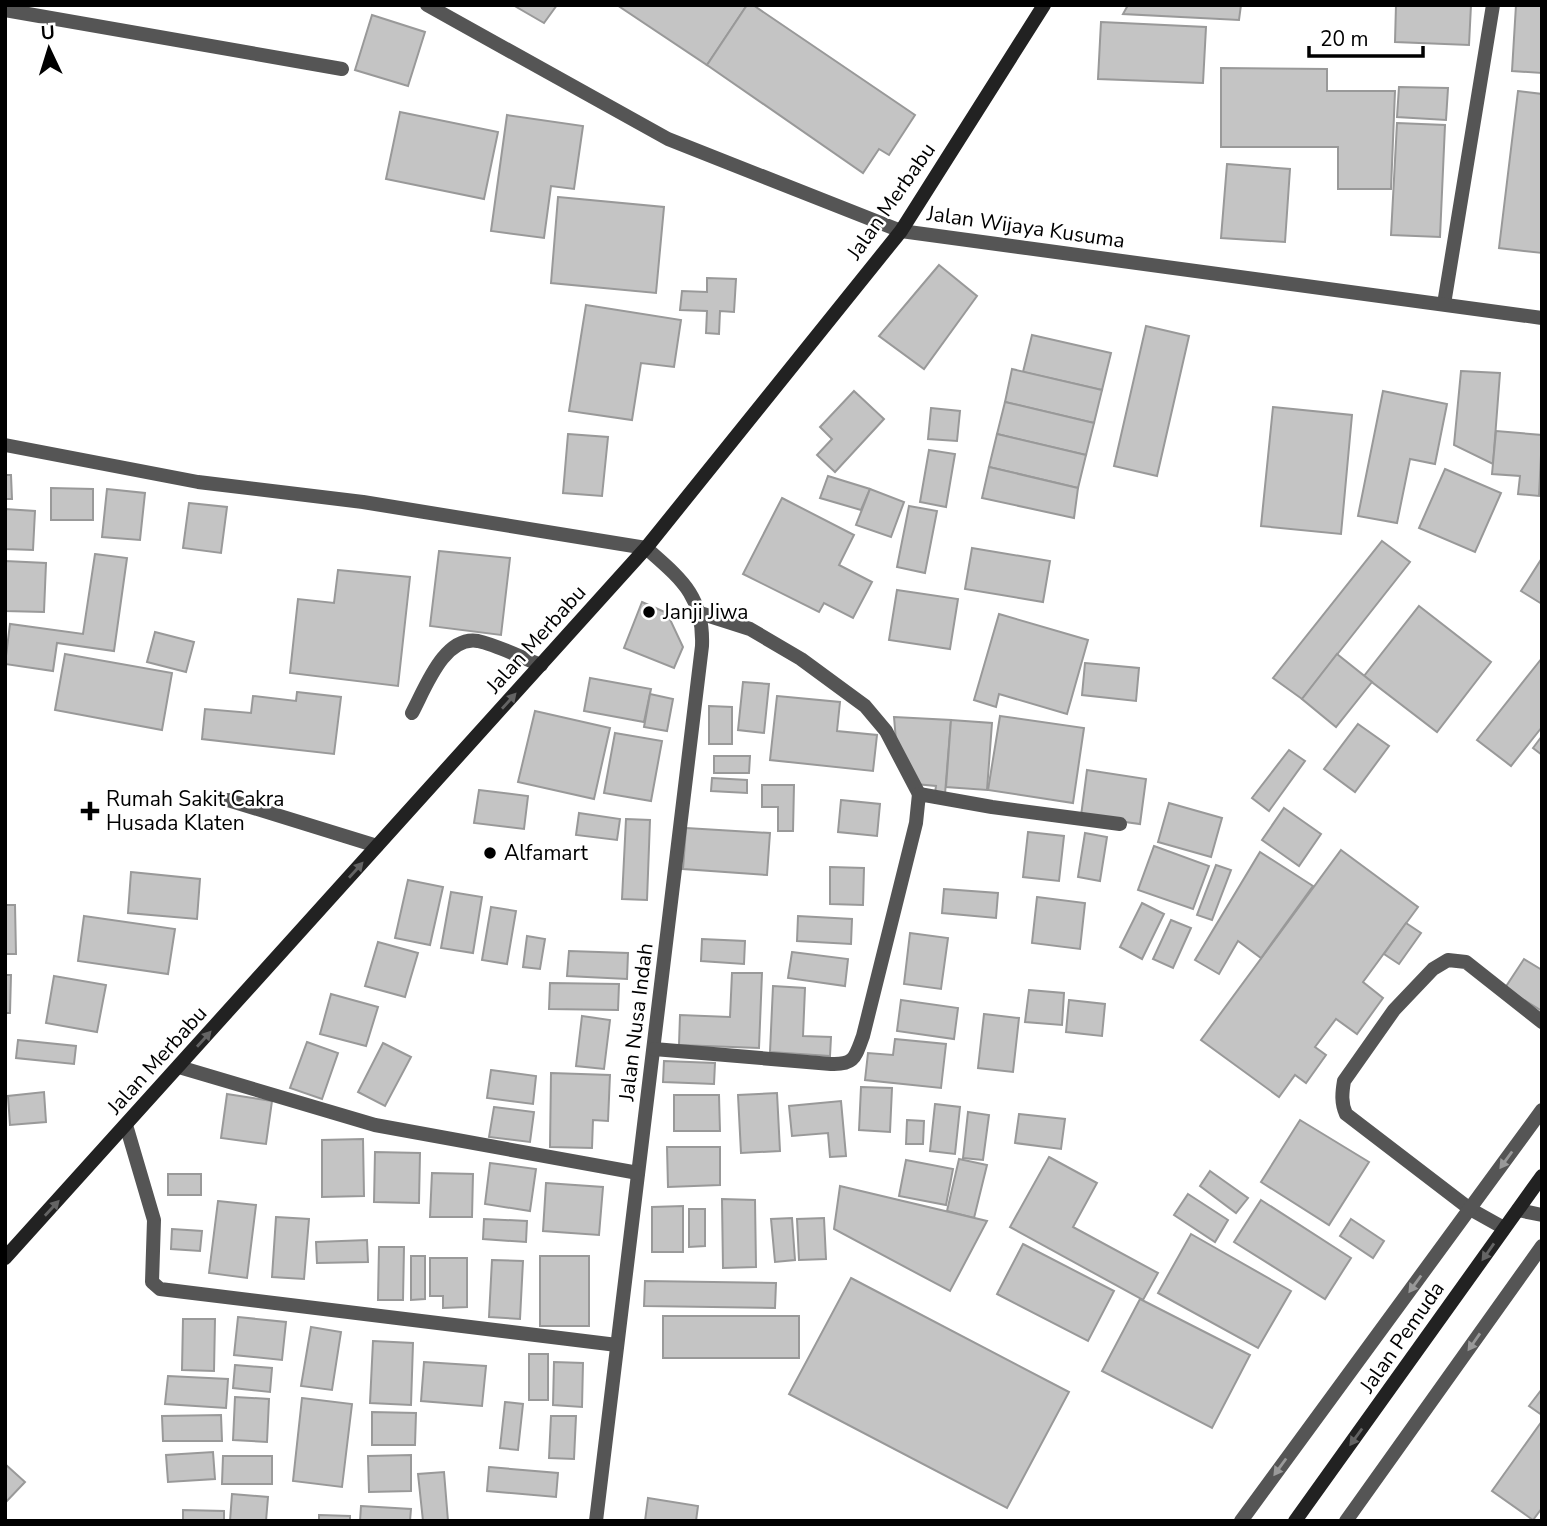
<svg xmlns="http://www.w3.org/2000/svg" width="1547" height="1526" viewBox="0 0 1547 1526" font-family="'Nunito Sans',sans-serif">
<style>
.building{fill:#c4c4c4;stroke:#999;stroke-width:2}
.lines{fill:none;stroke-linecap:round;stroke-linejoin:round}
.service{stroke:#555;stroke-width:14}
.minor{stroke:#555;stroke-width:14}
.tertiary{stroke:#555;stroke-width:14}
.secondary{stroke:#222;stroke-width:14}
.oneway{fill:#646464}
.oneway2{fill:#999}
.poi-dot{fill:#000;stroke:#fff;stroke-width:2.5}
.labels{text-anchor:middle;stroke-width:5;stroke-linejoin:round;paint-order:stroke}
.street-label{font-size:21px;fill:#000;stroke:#fff}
.poi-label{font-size:21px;fill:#000;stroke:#fff;text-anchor:start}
</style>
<rect width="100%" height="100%" fill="#fff"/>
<g class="building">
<polygon points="513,5 557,5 544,23"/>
<polygon points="617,5 747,5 707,65"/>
<polygon points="747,5 753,5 915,115 889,155 879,149 863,173 707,65"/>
<polygon points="1128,5 1241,5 1239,20 1123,14"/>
<polygon points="1396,5 1471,5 1469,45 1395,42"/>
<polygon points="1516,5 1542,5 1542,73 1512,71"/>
<polygon points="372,15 425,32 408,86 355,70"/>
<polygon points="1101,22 1206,27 1203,83 1098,79"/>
<polygon points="1221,68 1327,69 1327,91 1395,91 1391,189 1338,189 1338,147 1221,147"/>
<polygon points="1399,87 1448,88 1446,120 1397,117"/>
<polygon points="1518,91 1542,94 1542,253 1499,248"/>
<polygon points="400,112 498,132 484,199 386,179"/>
<polygon points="507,115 583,126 574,189 551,186 544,238 491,231"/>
<polygon points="1397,123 1445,125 1440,237 1391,235"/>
<polygon points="1227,164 1290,169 1285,242 1221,238"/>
<polygon points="558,197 664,207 656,293 551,283"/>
<polygon points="939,265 977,296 924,369 879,336"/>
<polygon points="707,278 736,279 734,312 720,311 719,334 706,333 707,311 680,310 682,291 707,292"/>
<polygon points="586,305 681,320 674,367 641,363 632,420 569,411"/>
<polygon points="1146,326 1189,336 1157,476 1114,466"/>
<polygon points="1032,335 1111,353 1102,390 1023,372"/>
<polygon points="1012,369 1102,390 1094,423 1005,402"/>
<polygon points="1461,371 1500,373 1493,464 1454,445"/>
<polygon points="854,391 884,419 835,472 817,455 832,439 820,427"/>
<polygon points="1383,391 1447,404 1435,464 1410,459 1397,523 1358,516"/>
<polygon points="1005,402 1094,423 1086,455 997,434"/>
<polygon points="1273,407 1352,415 1341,534 1261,526"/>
<polygon points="931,408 960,411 957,441 928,439"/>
<polygon points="1496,431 1542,435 1539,496 1518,494 1520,476 1492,474"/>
<polygon points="568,434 608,437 602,496 563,493"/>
<polygon points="997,434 1086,455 1078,488 989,467"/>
<polygon points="929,450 955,454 946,507 920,502"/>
<polygon points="989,467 1078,488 1074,518 982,498"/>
<polygon points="1445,469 1501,493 1475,552 1419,528"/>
<polygon points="5,475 11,475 12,499 5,499"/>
<polygon points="828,476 870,489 861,510 820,498"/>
<polygon points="51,488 93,489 93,520 51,520"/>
<polygon points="107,489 145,493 140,540 102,537"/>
<polygon points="870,489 904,502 891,537 856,525"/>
<polygon points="782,498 854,535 839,565 872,582 853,618 824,603 819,612 743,574"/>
<polygon points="189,503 227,507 221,553 183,548"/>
<polygon points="909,506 937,511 925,573 897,567"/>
<polygon points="5,509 35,511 33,550 5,549"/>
<polygon points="1382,541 1410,562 1302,699 1273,678"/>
<polygon points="972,548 1050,561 1043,602 965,589"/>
<polygon points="439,551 510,558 501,635 430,626"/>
<polygon points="95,554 127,558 114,651 57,643 53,671 5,664 10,624 83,634"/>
<polygon points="1542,558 1542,604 1521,591"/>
<polygon points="5,561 46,563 44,612 5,611"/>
<polygon points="338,570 410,577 398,686 290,673 298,599 334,603"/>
<polygon points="897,590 958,599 950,649 889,640"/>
<polygon points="642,602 667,613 683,647 674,668 624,648"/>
<polygon points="1419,606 1491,662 1437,732 1364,676"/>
<polygon points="999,614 1088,640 1067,714 999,694 996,707 974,700"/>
<polygon points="155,632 194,642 186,672 147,662"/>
<polygon points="65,654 172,673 162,730 55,710"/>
<polygon points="1337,654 1372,682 1336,727 1302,699"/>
<polygon points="1542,658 1542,727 1511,766 1477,740"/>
<polygon points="1085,663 1139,668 1136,701 1082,695"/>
<polygon points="590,678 651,689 644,722 584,711"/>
<polygon points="743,682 769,684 764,733 738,730"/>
<polygon points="297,692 341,697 334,754 202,739 205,709 251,713 253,696 296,701"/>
<polygon points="650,694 673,699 667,731 644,727"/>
<polygon points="777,696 840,702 837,731 877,735 873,771 770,760"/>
<polygon points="709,706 732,707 732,744 709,744"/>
<polygon points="535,711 610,728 594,799 518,782"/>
<polygon points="1000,716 1084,728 1073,803 988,790"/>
<polygon points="894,717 951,720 945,794 935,793 936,786 915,784 897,752"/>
<polygon points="951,720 992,723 987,790 946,787"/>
<polygon points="1358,724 1389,746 1355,792 1324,769"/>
<polygon points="615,733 662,741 651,801 604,793"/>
<polygon points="1542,736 1542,755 1533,748"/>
<polygon points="1289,750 1305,761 1269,811 1252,798"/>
<polygon points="714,756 750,756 749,773 714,773"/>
<polygon points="1087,770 1146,779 1140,824 1081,816"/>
<polygon points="712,778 747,780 747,793 711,791"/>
<polygon points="762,785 794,785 793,831 778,831 778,807 762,807"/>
<polygon points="479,790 528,796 524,829 474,823"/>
<polygon points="841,800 880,804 877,836 838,832"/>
<polygon points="1169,803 1222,818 1211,857 1158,842"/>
<polygon points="1284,808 1321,834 1299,866 1262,840"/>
<polygon points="579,813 620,819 617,840 576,835"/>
<polygon points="626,819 650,820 647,900 622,899"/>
<polygon points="686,828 770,833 767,875 683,869"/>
<polygon points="1028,832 1064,836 1059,881 1023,877"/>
<polygon points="1085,833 1107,837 1100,881 1078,877"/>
<polygon points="1154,846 1209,866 1193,909 1138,890"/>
<polygon points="1341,850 1418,907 1363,982 1383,998 1357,1034 1336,1019 1315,1047 1326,1055 1306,1083 1295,1075 1279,1097 1201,1040"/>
<polygon points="1260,852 1313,886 1261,958 1238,941 1219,974 1195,960"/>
<polygon points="1216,865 1231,870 1212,920 1197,915"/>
<polygon points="830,867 864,868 863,905 830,904"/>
<polygon points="131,872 200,879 197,919 128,913"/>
<polygon points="408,880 443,887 430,945 395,938"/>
<polygon points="944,889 998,893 996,918 942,913"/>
<polygon points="451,892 482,897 473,953 441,948"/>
<polygon points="1037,897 1085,903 1080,949 1032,943"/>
<polygon points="1142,903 1164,914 1142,959 1120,947"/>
<polygon points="5,905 15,905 16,954 5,954"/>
<polygon points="491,907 516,911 507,964 482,960"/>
<polygon points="84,916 175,929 168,974 78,961"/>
<polygon points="798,916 852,919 851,944 797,941"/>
<polygon points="1171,920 1191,928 1173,968 1153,959"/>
<polygon points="1406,923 1421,933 1399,964 1384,954"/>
<polygon points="910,933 948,938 941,989 904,984"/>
<polygon points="527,936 545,939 540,969 523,967"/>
<polygon points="702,939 745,941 744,964 701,961"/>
<polygon points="378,942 418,953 405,997 365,986"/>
<polygon points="569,951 628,953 627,979 567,976"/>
<polygon points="792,952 848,959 845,986 788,978"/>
<polygon points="1524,959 1542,970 1542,1011 1505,988"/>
<polygon points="732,973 762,973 759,1048 679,1045 680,1015 730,1017"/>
<polygon points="5,975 11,975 10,1013 5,1013"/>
<polygon points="54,976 106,985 97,1032 46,1023"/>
<polygon points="550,983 619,984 618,1010 549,1009"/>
<polygon points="773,986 805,988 803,1036 831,1037 830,1056 770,1052"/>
<polygon points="1029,990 1064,993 1062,1025 1025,1022"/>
<polygon points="331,994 378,1007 366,1046 320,1034"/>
<polygon points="901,1000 958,1008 954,1039 897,1031"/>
<polygon points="1069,1000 1105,1004 1102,1036 1066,1032"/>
<polygon points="984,1014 1019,1018 1013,1072 978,1068"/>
<polygon points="582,1016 610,1020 604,1069 576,1066"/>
<polygon points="895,1039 946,1044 941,1088 865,1080 868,1053 893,1055"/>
<polygon points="18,1040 76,1046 74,1064 16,1058"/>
<polygon points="307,1042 338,1053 322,1099 290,1088"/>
<polygon points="383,1043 411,1057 385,1106 358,1092"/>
<polygon points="664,1061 715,1063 714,1084 663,1082"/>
<polygon points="491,1070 536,1076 533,1104 487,1098"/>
<polygon points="551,1073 610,1075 608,1121 593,1120 592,1148 550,1147"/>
<polygon points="861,1087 892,1088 890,1132 859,1130"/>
<polygon points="44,1092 46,1122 10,1125 8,1096"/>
<polygon points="777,1093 780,1151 741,1153 738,1095"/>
<polygon points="227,1094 272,1101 266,1144 221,1138"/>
<polygon points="674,1095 719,1095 720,1131 674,1131"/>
<polygon points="841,1101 846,1156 830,1157 828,1133 792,1136 789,1106"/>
<polygon points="935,1104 960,1107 955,1154 930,1151"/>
<polygon points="494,1107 534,1112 530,1142 489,1137"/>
<polygon points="968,1112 989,1115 983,1160 963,1158"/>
<polygon points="1019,1114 1065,1119 1061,1149 1015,1143"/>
<polygon points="907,1120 924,1121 923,1144 906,1144"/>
<polygon points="1300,1120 1369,1162 1329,1225 1261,1182"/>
<polygon points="363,1139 364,1196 322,1197 322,1140"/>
<polygon points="667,1147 720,1147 720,1185 668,1187"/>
<polygon points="375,1152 420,1153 419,1203 374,1202"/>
<polygon points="1049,1157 1097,1183 1073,1227 1158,1273 1143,1300 1010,1227"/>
<polygon points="959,1159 987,1165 974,1218 947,1211"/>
<polygon points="906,1160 953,1169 946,1205 899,1196"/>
<polygon points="490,1163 536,1169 530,1211 485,1204"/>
<polygon points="1210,1171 1248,1198 1236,1213 1200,1186"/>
<polygon points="432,1173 473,1174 472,1217 430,1217"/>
<rect x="168" y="1174" width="33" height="21"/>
<polygon points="546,1183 603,1187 599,1235 543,1231"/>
<polygon points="840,1186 987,1221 950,1291 834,1229"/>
<polygon points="1188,1194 1228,1220 1215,1242 1174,1215"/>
<polygon points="722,1199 755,1200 756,1267 723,1268"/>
<polygon points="1261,1200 1351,1258 1325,1299 1234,1242"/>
<polygon points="218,1201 256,1205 247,1278 209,1273"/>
<polygon points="683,1206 683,1252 652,1252 652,1207"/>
<polygon points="689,1209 705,1209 705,1246 689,1247"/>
<polygon points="276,1217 309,1219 304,1279 272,1277"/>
<polygon points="792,1218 795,1260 775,1262 771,1219"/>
<polygon points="824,1218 826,1259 799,1260 797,1219"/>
<polygon points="484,1219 527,1221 526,1242 483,1239"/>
<polygon points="1351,1219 1384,1241 1373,1258 1340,1236"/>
<polygon points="172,1229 202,1231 200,1251 171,1249"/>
<polygon points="1191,1234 1291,1291 1258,1348 1158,1293"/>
<polygon points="367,1240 368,1262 317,1263 316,1242"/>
<polygon points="1023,1244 1114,1291 1088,1341 997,1294"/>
<polygon points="379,1247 404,1247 403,1300 378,1300"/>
<polygon points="411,1256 425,1256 425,1299 411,1300"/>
<rect x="540" y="1256" width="49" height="70"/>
<polygon points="430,1258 467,1258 467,1307 443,1308 443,1296 430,1296"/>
<polygon points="492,1260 523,1261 520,1319 489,1317"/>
<polygon points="851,1278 1069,1392 1007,1508 789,1394"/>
<polygon points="645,1281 776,1283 775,1308 644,1306"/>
<polygon points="1140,1299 1250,1355 1212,1428 1102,1371"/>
<rect x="663" y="1316" width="136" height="42"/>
<polygon points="238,1317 286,1322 282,1360 234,1355"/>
<polygon points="183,1319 215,1319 214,1371 182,1370"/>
<polygon points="311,1327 341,1332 332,1390 301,1386"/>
<polygon points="373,1341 413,1343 411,1405 370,1403"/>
<rect x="529" y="1354" width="19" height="46"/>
<polygon points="424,1362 486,1366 482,1406 421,1401"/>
<polygon points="554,1362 583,1363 582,1407 553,1405"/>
<polygon points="235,1365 272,1368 270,1392 233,1388"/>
<polygon points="168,1376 228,1379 226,1408 165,1404"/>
<polygon points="1542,1389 1542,1415 1529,1406"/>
<polygon points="235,1397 269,1399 267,1442 233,1440"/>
<polygon points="302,1398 352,1404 342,1487 293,1481"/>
<polygon points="505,1402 523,1404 518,1450 500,1448"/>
<polygon points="372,1412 416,1413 415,1445 372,1445"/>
<polygon points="221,1415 222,1441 163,1441 162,1416"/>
<polygon points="551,1416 576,1416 574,1459 549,1458"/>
<polygon points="1542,1421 1542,1508 1533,1520 1492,1491"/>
<polygon points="213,1452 215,1479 168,1482 166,1455"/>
<polygon points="411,1455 411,1491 369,1492 368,1456"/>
<polygon points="223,1456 272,1456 272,1484 222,1484"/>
<polygon points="5,1464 25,1482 5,1503"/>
<polygon points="489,1467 558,1473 556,1497 487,1491"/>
<polygon points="444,1472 448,1521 423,1521 418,1474"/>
<polygon points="232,1494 268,1497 266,1521 230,1521"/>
<polygon points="648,1498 698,1506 696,1521 645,1521"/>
<polygon points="361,1506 411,1509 410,1521 360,1521"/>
<polygon points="183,1510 224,1511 224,1521 183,1521"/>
<polygon points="319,1515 350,1516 350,1521 319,1521"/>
</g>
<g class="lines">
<g class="service">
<path d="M412 713C425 689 444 635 478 641 497 645 522 658 541 665"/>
<polyline points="228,800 377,846"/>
<path d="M1504 1228 1470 1209 1346 1114C1341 1103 1342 1093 1344 1081L1394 1010 1433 969 1448 960 1466 962 1542 1022"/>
</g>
<g class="minor">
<polyline points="5,10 342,69"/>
<polyline points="1444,304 1493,5"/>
<path d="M5 445 198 482 363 502 646 548C681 579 704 596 702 646L596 1521"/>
<polyline points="700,613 750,629 801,659 865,706 886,731 919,794"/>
<path d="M654 1049 831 1064C855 1065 855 1057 863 1036L916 823 919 794 992 807 1120 824"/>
<polyline points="179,1067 375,1125 638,1173"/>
<polyline points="126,1125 154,1220 152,1282 160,1289 617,1345"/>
<polyline points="1241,1521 1542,1110"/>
<polyline points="1346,1521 1542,1246"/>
</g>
<g class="tertiary">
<polyline points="427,5 668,139 901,231 1542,318"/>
<polyline points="1518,1210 1542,1215"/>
</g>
<g class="secondary">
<polyline points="5,1258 646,548 901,231 1044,5"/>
<polyline points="1295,1521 1542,1176"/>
</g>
</g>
<defs><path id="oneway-solid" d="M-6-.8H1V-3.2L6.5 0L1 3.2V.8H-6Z" transform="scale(1.75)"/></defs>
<g class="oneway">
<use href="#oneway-solid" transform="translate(509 701) rotate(-48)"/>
<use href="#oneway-solid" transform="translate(356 870) rotate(-48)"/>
<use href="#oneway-solid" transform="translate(204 1039) rotate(-48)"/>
<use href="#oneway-solid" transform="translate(52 1208) rotate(-47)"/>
<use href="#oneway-solid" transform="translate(1488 1252) rotate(125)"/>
<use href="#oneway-solid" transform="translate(1356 1437) rotate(126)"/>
</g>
<g class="oneway2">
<use href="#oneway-solid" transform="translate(1506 1160) rotate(126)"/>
<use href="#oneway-solid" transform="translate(1415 1284) rotate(126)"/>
<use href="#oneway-solid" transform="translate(1474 1342) rotate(125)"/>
<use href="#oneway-solid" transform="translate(1280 1467) rotate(126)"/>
</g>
<g class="poi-dot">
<circle cx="649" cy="612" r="7"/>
<path d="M86.5 800.5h7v7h7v7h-7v7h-7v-7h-7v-7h7z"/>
<circle cx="490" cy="853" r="7"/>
</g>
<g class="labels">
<g class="street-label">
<text transform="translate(891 201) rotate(-55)" y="7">Jalan Merbabu</text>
<text transform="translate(1026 227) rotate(8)" y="7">Jalan Wijaya Kusuma</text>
<text transform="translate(536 639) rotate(-48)" y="7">Jalan Merbabu</text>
<text transform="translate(636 1022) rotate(-83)" y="7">Jalan Nusa Indah</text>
<text transform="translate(157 1060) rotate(-48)" y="7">Jalan Merbabu</text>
<text transform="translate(1402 1337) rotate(-55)" y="7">Jalan Pemuda</text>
</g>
<g class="poi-label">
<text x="663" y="619">Janji Jiwa</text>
<text x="106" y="806">Rumah Sakit Cakra<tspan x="106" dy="24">Husada Klaten</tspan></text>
<text x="504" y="860">Alfamart</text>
</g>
</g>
<rect width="1547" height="1526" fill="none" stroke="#000000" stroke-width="14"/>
<g transform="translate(49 49) rotate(356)" stroke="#ffffff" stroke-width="5" paint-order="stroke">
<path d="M0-5L12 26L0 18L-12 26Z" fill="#000000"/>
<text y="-10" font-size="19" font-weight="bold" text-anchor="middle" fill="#000000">U</text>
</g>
<path d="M1309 46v10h114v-10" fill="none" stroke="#000000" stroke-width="3.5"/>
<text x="1320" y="46" font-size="21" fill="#000000" stroke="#ffffff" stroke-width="5" paint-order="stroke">20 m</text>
</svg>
